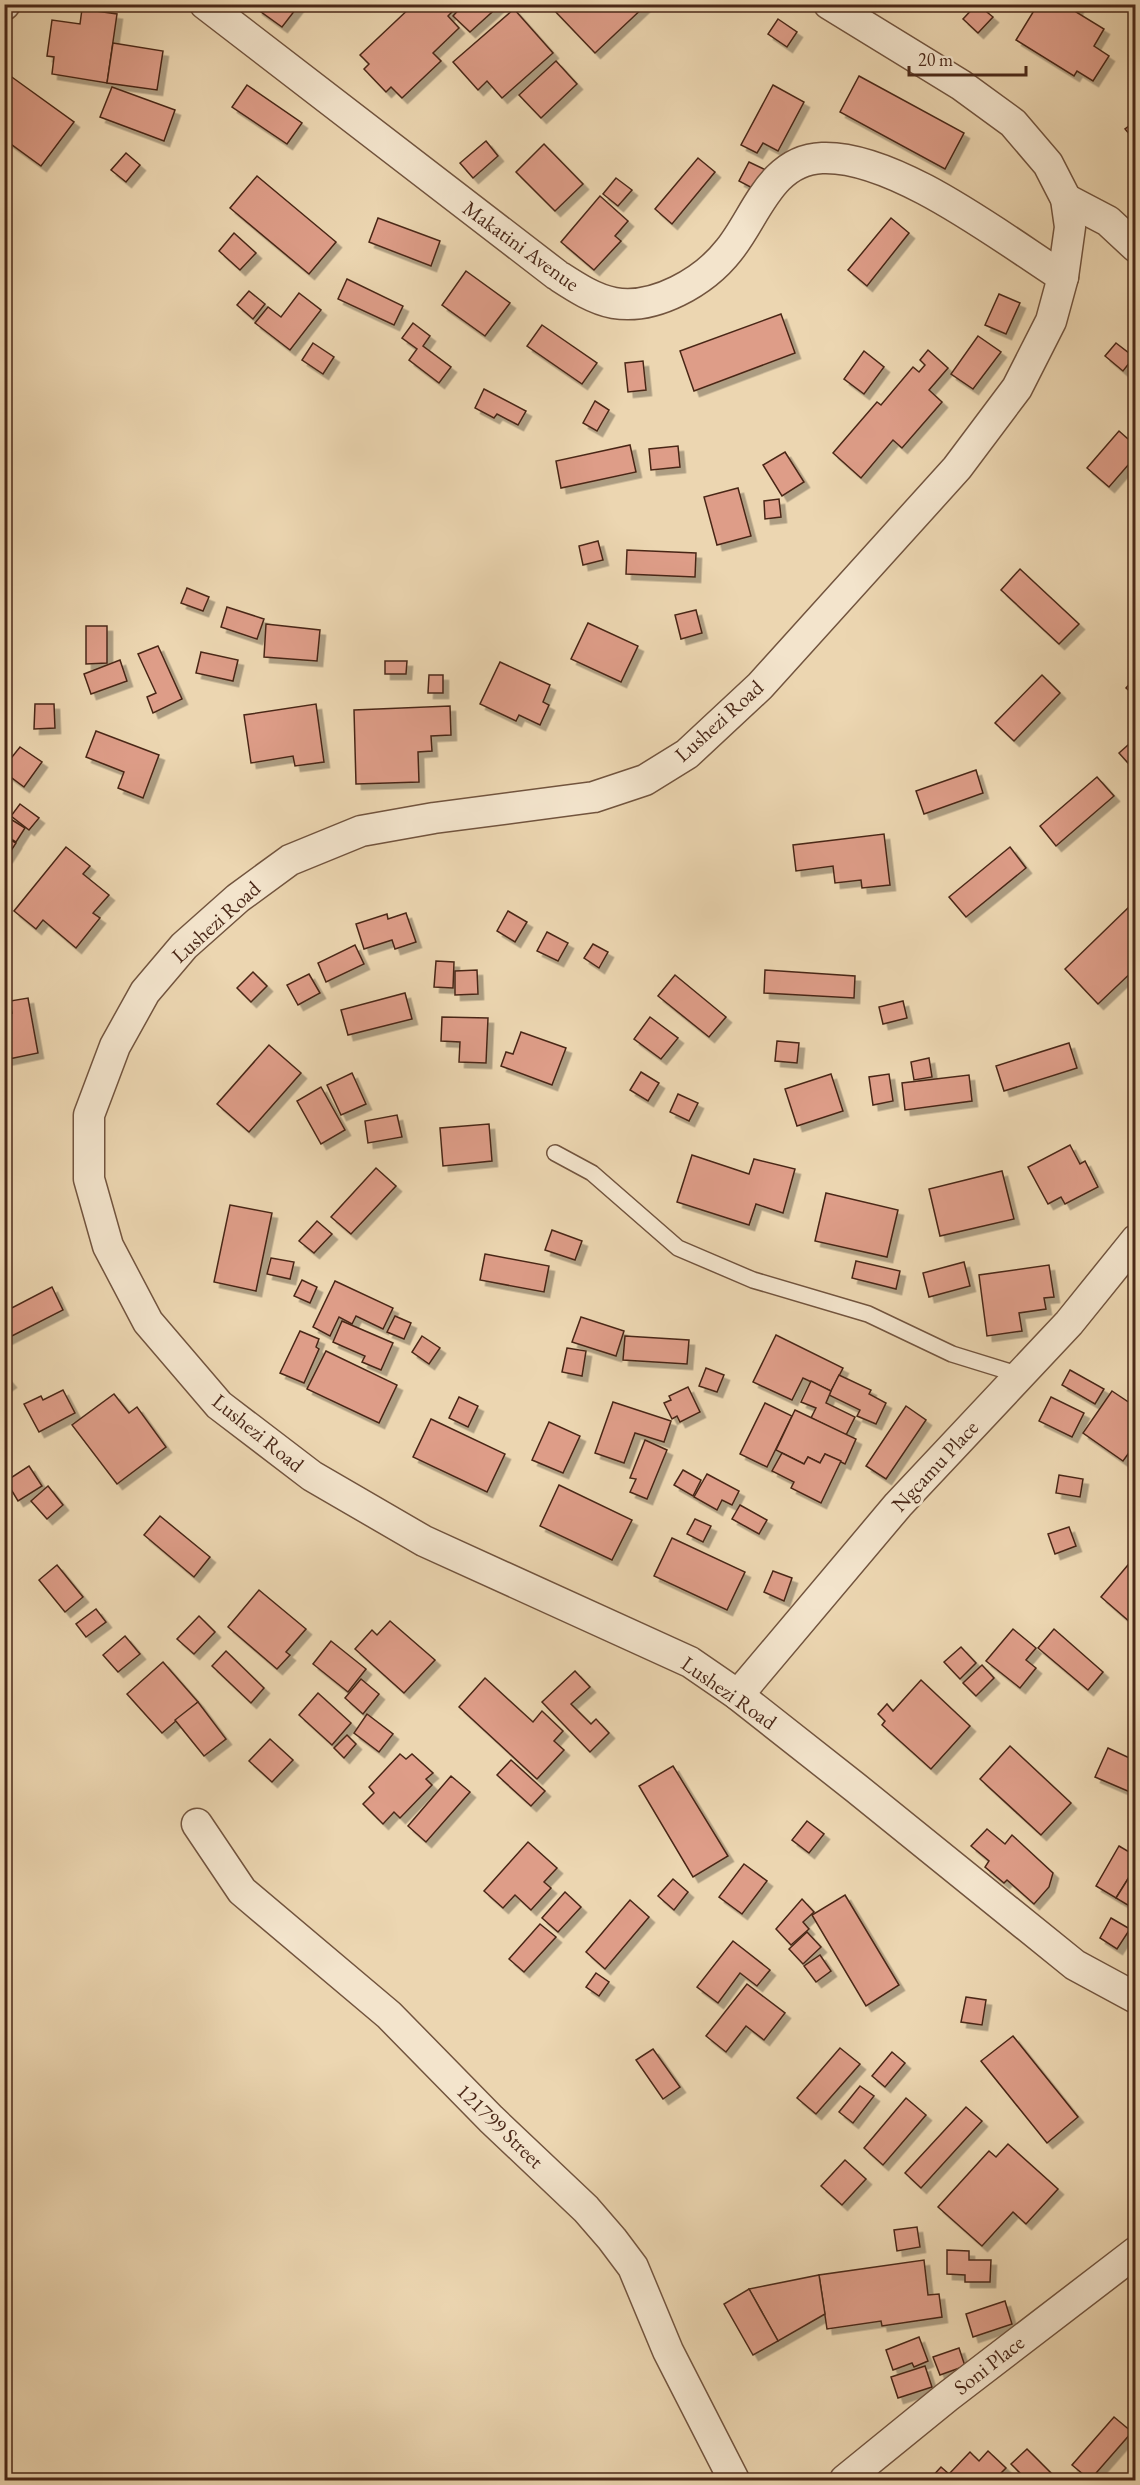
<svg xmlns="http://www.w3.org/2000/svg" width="1140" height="2485" viewBox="0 0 1140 2485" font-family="'EB Garamond',serif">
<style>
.building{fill:#de9d88;stroke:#4a2818;stroke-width:1.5;filter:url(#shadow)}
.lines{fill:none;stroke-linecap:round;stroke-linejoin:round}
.service-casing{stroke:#72543e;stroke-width:18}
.minor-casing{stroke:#72543e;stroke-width:33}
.service{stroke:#f3e4cc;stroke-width:15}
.minor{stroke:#f3e4cc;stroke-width:30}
.labels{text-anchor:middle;stroke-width:6;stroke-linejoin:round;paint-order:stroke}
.street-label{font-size:21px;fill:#4a2818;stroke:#f3e4cc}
</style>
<defs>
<filter id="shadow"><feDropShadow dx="5.5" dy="5.5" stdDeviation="0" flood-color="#0004"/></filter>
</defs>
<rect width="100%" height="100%" fill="#ecd6b1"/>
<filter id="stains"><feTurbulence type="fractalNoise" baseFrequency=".00333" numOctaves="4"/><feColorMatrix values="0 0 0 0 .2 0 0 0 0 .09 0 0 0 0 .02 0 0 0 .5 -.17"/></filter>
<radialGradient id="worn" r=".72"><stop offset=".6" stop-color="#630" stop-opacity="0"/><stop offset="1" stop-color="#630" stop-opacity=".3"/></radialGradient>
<g class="building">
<polygon points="261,4 297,4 299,5 282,27 257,9"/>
<polygon points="414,4 451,4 455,9 448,16 459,28 433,53 441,61 402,98 391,87 386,92 364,69 369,64 360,55"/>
<polygon points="464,4 474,5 501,4 470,32 453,16"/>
<polygon points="556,4 647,4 595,53 552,8"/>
<polygon points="977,4 993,17 978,33 963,19"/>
<polygon points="1038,4 1074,4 1078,7 1076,12 1104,29 1094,46 1109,56 1093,81 1077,71 1074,76 1016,40"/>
<polygon points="82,9 117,14 107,83 52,74 54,57 47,56 52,20 80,24"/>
<polygon points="514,9 553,53 502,98 487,81 478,90 453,62"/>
<polygon points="778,19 797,32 787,47 768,34"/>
<polygon points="113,43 163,51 157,90 107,83"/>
<polygon points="556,61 577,84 541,118 519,95"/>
<polygon points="9,75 74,122 41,166 4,139 4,81"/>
<polygon points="859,76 964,133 945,169 840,112"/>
<polygon points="247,85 302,123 287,144 232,107"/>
<polygon points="773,85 804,102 778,151 763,143 757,153 741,145"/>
<polygon points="112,87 175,110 164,141 100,117"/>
<polygon points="1136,121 1136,142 1125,129"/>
<polygon points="486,141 498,156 473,178 460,163"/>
<polygon points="544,144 583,184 555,211 516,172"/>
<polygon points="126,153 140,165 126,182 111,170"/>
<polygon points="698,158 715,172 672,224 655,209"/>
<polygon points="749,162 766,170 756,190 739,181"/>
<polygon points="257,176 336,242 309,274 230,208"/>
<polygon points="616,178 632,190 618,206 603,194"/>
<polygon points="600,196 628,221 615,236 621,241 594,270 561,242"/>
<polygon points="378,218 440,241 431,266 369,242"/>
<polygon points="891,218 909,233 867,286 848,270"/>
<polygon points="234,233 256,253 240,270 219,251"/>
<polygon points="466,271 510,303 485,336 442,305"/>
<polygon points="347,279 403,306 394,325 338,299"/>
<polygon points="249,291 265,304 253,319 237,305"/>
<polygon points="299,293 321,310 290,350 255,323 268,307 281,317"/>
<polygon points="999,294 1020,303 1006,334 985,325"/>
<polygon points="781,314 795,353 694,391 680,351"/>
<polygon points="413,323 430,336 423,346 451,367 439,383 409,360 417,349 402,338"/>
<polygon points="542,325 597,363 582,384 527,346"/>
<polygon points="978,336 1001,352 973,389 951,374"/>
<polygon points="313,343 334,357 323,374 302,360"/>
<polygon points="1116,343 1134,357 1123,371 1105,356"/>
<polygon points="928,350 948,368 929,390 942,402 902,448 893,440 861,478 833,453 877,402 881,405 913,367 919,372 925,365 920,360"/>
<polygon points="864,351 884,367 864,394 844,379"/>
<polygon points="643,361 646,390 628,392 625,363"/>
<polygon points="1136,370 1136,383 1129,378"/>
<polygon points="484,389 526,411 518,425 497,414 494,418 475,408"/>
<polygon points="595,401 609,410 597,431 583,423"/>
<polygon points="1119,431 1136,446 1136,456 1109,487 1087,468"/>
<polygon points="630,445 636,472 561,488 556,461"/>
<polygon points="678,446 680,467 651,470 649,449"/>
<polygon points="785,452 804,482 782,496 763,465"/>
<polygon points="738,488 751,536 717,545 704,497"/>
<polygon points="779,499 781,517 765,519 764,501"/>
<polygon points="598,541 603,560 583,565 579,546"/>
<polygon points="627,550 696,553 695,577 626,574"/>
<polygon points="1020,569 1079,624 1059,644 1001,590"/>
<polygon points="187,588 209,597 203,611 181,603"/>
<polygon points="227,607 264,619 257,639 221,627"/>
<polygon points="696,610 702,633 681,639 675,615"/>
<polygon points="588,623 638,646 621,682 571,659"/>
<polygon points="266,624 320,630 317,661 264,657"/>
<polygon points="86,626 107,626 107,663 86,664"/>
<polygon points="158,646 182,699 153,713 147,697 156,693 138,654"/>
<polygon points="201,652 238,660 233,681 196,673"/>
<polygon points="120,660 127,681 91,694 84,674"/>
<polygon points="385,661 407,661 406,674 385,674"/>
<polygon points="500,662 550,685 543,702 549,705 540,725 519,715 516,721 480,704"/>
<polygon points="429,675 443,675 443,693 428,693"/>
<polygon points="1042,675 1060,693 1014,741 995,723"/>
<polygon points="1136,677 1136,697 1126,688"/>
<polygon points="35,704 54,704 55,728 34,729"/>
<polygon points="316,704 324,762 295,766 293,756 251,763 244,715"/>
<polygon points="450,706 451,735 431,736 432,751 418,752 419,782 356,784 354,710"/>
<polygon points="96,731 159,755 143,798 118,788 124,772 86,757"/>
<polygon points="1136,738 1136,772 1119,753"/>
<polygon points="20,747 42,762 24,787 4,772 4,767"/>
<polygon points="976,770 983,793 924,814 916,791"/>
<polygon points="1097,777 1114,796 1056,846 1040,826"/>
<polygon points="20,804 39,818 29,830 11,816"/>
<polygon points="9,818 25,828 16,842 4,835 4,825"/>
<polygon points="884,834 890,885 862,888 861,880 835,883 833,866 796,871 793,845"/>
<polygon points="4,836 16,843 7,857 4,855"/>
<polygon points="66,847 90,866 83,874 109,895 93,913 100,918 76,948 43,920 36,929 14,911"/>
<polygon points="1010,847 1026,868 966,917 949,897"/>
<polygon points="1130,906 1136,911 1136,968 1098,1004 1065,969"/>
<polygon points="508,911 527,922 515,942 497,931"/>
<polygon points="406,913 416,942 395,949 392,940 364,949 356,924 387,914 388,919"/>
<polygon points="547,932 568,943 558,961 537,951"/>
<polygon points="593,944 608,952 599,968 584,958"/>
<polygon points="355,945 364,964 326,982 318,963"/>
<polygon points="436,961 454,962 453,988 434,987"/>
<polygon points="477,970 478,994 455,995 455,971"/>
<polygon points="765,970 855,976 854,998 764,993"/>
<polygon points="253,972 267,986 251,1002 237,988"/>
<polygon points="309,974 320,993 298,1005 287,985"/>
<polygon points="675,975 726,1017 709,1037 658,996"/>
<polygon points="405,993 412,1019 348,1035 341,1010"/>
<polygon points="28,998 38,1053 4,1060 4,1014 12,1013 10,1001"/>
<polygon points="903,1001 907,1018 883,1024 879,1007"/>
<polygon points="442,1017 488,1018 486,1063 459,1062 460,1042 441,1041"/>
<polygon points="650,1017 678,1038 661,1059 634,1039"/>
<polygon points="521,1032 566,1048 552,1085 501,1066 506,1052 513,1054"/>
<polygon points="777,1041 799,1043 797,1063 775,1061"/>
<polygon points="1069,1043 1077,1068 1004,1091 996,1066"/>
<polygon points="269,1045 301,1073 249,1132 217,1104"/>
<polygon points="929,1058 932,1077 914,1080 911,1062"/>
<polygon points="641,1072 659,1083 648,1101 630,1090"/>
<polygon points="352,1073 366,1104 341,1115 327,1085"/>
<polygon points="831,1074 843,1111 797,1126 785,1089"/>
<polygon points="889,1074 893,1101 873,1105 869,1077"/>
<polygon points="969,1075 972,1101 905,1110 902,1083"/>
<polygon points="321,1087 345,1130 321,1144 297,1101"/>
<polygon points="678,1094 698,1103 689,1121 670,1112"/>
<polygon points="397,1115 402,1137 368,1143 365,1121"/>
<polygon points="489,1124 492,1161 443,1166 440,1128"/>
<polygon points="1070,1145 1080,1164 1085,1161 1098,1187 1065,1204 1061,1197 1048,1204 1028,1167"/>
<polygon points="692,1155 749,1174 754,1159 795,1169 783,1213 756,1204 749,1225 677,1202"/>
<polygon points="376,1168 396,1186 351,1234 331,1217"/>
<polygon points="1002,1171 1014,1219 940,1236 929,1189"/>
<polygon points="826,1193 898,1210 887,1257 815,1241"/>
<polygon points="230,1205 272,1213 256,1291 214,1282"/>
<polygon points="317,1221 332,1234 314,1253 299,1241"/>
<polygon points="552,1230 582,1241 575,1260 545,1250"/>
<polygon points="485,1254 549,1266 544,1292 480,1280"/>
<polygon points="271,1258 294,1262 290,1279 267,1274"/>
<polygon points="856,1261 900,1271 896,1289 852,1278"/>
<polygon points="964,1262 970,1286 929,1297 923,1273"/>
<polygon points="1049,1265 1054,1297 1044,1298 1046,1309 1019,1313 1022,1331 987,1336 979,1275"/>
<polygon points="302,1280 317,1287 310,1303 294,1296"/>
<polygon points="335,1281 393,1308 383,1329 356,1316 352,1324 339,1317 330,1336 313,1327"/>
<polygon points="52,1287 63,1310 4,1340 4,1312"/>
<polygon points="395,1316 411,1323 404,1339 387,1332"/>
<polygon points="581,1317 624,1331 616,1356 572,1342"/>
<polygon points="342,1321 393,1343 381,1370 362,1362 365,1356 333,1342"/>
<polygon points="300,1331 319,1339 316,1347 319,1349 304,1383 280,1373"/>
<polygon points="776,1335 843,1368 831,1391 803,1378 792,1400 753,1382"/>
<polygon points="422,1336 440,1348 429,1364 412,1352"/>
<polygon points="625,1336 689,1340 687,1364 623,1360"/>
<polygon points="567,1348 586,1351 582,1376 562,1372"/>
<polygon points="326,1351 397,1385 379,1423 307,1389"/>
<polygon points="706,1368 724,1375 717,1392 699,1386"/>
<polygon points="1070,1370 1104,1389 1095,1404 1062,1385"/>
<polygon points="4,1374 11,1382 4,1387"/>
<polygon points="839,1375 871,1390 869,1394 886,1403 876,1424 857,1416 860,1410 829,1395"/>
<polygon points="811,1381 831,1391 826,1403 855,1417 846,1435 811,1418 816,1408 801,1402"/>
<polygon points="688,1387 700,1412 680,1422 677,1416 672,1419 664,1403 671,1400 669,1396"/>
<polygon points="63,1390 75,1413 39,1432 24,1404 41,1396 43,1400"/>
<polygon points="1112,1391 1130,1403 1136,1396 1136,1443 1123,1461 1083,1433"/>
<polygon points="114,1394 129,1413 137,1407 166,1447 117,1484 72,1425"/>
<polygon points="459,1397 478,1406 468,1427 449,1418"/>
<polygon points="1051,1397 1084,1413 1072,1437 1039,1421"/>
<polygon points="613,1402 671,1421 664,1442 635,1433 624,1463 595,1453"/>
<polygon points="765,1403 792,1416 767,1467 740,1454"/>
<polygon points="906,1406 926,1420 886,1479 866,1466"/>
<polygon points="795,1410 856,1439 845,1464 825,1454 820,1463 808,1457 804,1464 776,1450"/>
<polygon points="431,1419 505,1454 487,1492 413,1457"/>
<polygon points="549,1422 580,1436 563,1473 532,1460"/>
<polygon points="645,1440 667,1450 647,1499 630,1492 636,1479 630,1478"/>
<polygon points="782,1453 804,1464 808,1457 820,1463 825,1454 841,1461 821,1503 791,1488 794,1482 772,1471"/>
<polygon points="29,1466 42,1486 18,1501 6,1481"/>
<polygon points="683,1470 701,1480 693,1496 674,1485"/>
<polygon points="707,1474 739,1491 732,1505 722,1500 717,1510 694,1497"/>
<polygon points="1059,1475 1083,1479 1080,1497 1056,1493"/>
<polygon points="559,1485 632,1520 612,1560 540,1526"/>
<polygon points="48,1486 63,1505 47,1519 31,1501"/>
<polygon points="740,1505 767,1520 759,1534 732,1519"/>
<polygon points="160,1516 210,1557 194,1577 144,1535"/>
<polygon points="695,1519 711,1526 703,1542 687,1534"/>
<polygon points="1069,1527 1076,1546 1055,1554 1048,1534"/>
<polygon points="672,1538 745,1572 727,1610 654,1576"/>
<polygon points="1133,1559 1136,1561 1136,1617 1130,1622 1101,1597"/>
<polygon points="57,1565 83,1597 65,1612 39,1580"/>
<polygon points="773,1571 792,1578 784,1601 764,1592"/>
<polygon points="259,1590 306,1629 286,1652 290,1655 277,1669 228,1627"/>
<polygon points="96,1609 106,1622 86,1637 76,1624"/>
<polygon points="199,1616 215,1632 194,1654 177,1639"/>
<polygon points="390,1621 435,1660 404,1693 355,1649 372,1630 377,1635"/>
<polygon points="1013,1629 1036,1648 1026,1660 1036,1668 1020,1688 986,1661"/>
<polygon points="1054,1629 1103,1672 1088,1690 1038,1648"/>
<polygon points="125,1636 140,1654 118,1672 103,1655"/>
<polygon points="331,1641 366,1669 348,1692 313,1664"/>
<polygon points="961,1647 976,1663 960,1679 944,1662"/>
<polygon points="226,1651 264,1688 251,1703 212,1666"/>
<polygon points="163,1662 198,1702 162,1733 127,1694"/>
<polygon points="982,1665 994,1678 976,1696 963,1683"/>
<polygon points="575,1671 590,1687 571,1704 591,1724 596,1719 609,1733 590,1752 542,1702"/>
<polygon points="485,1678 533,1722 542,1711 563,1731 554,1741 564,1750 537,1779 459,1707"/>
<polygon points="361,1679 379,1694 363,1714 345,1698"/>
<polygon points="921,1680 970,1726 931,1769 882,1725 885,1721 878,1714 887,1704 893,1711"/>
<polygon points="318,1693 351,1723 332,1745 299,1715"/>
<polygon points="198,1702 226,1739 204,1756 175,1720"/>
<polygon points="367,1714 393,1734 379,1752 354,1733"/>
<polygon points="347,1735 356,1744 344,1758 334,1748"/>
<polygon points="270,1739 293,1760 272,1782 249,1761"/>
<polygon points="1010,1746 1071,1803 1041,1835 980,1779"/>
<polygon points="1108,1748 1136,1761 1136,1779 1130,1792 1095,1777"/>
<polygon points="400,1754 406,1759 412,1754 433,1773 426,1779 432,1785 400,1818 394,1812 383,1824 363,1804 374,1793 369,1787"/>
<polygon points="511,1760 545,1791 531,1806 497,1775"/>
<polygon points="673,1766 728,1856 693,1877 639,1786"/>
<polygon points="451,1776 470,1792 426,1842 408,1826"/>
<polygon points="807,1821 824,1834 809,1853 792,1840"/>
<polygon points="987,1829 1005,1844 1012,1835 1053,1873 1049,1887 1034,1904 1007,1880 1004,1883 985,1867 989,1861 971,1846"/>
<polygon points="528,1842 557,1868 544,1882 551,1888 531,1910 515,1895 503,1908 484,1891"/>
<polygon points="1119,1846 1131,1853 1130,1856 1136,1859 1136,1866 1116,1898 1096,1886"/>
<polygon points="744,1864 767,1881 742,1914 719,1897"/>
<polygon points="1136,1866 1136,1910 1116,1898"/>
<polygon points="673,1879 688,1892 674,1910 658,1896"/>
<polygon points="565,1892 581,1907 558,1932 542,1918"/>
<polygon points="845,1895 899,1985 866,2006 812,1915"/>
<polygon points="802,1899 814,1912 803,1922 809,1929 791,1945 776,1929"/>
<polygon points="630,1900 649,1917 605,1969 586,1952"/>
<polygon points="1111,1918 1130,1929 1117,1949 1100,1938"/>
<polygon points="540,1924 556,1937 524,1972 509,1959"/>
<polygon points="807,1932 821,1947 803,1964 789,1949"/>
<polygon points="733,1941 770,1970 757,1986 740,1973 718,2003 697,1987"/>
<polygon points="820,1955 831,1971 816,1982 804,1966"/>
<polygon points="596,1973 609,1982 599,1996 586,1987"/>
<polygon points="747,1984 785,2013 764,2040 746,2026 726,2052 706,2036"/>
<polygon points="966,1997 986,2000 982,2025 961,2022"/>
<polygon points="1013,2036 1078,2117 1047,2143 981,2061"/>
<polygon points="840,2048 860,2064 816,2114 797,2098"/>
<polygon points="653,2049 680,2087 663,2099 636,2060"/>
<polygon points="892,2052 905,2063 885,2087 872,2076"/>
<polygon points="860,2086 874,2096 853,2123 839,2112"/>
<polygon points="906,2098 926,2115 883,2165 864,2148"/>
<polygon points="966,2107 982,2121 921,2188 905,2173"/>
<polygon points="1008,2144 1058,2189 1026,2224 1013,2212 982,2246 938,2207 989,2151 996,2157"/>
<polygon points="845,2160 866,2179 842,2205 821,2186"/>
<polygon points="917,2227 920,2247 897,2251 894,2230"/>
<polygon points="947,2250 969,2251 969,2260 991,2260 990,2282 965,2282 965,2275 947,2274"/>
<polygon points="924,2260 928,2295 939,2294 942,2317 882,2326 881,2321 827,2329 819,2275"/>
<polygon points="819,2275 825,2314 778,2341 749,2289"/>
<polygon points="749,2289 778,2341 753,2355 724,2304"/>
<polygon points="1005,2301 1012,2324 973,2337 966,2314"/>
<polygon points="919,2337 928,2361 914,2367 912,2363 893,2370 886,2350"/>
<polygon points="959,2348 965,2366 940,2375 933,2357"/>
<polygon points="925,2366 932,2387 898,2398 891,2377"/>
<polygon points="1114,2417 1132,2432 1090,2480 1072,2465"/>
<polygon points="1027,2449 1058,2480 1027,2480 1011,2464"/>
<polygon points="988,2451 1006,2468 994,2480 929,2480 941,2467 949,2474 970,2452 979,2461"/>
</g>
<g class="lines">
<defs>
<polyline id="service" points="555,1153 592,1173 678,1248 753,1280 868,1314 952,1354 1020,1375"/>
<g id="minor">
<path d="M205 4 557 275C574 286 593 299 614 303 655 310 704 282 729 250 756 217 770 160 822 158 895 155 1002 238 1063 277"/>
<polyline points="829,4 961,85 1013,123 1048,164 1066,199 1070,227 1063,277 1051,321 1017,388 957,468 760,686 687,754 645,780 594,797 434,818 361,831 290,860 238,898 184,946 145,992 115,1046 89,1115 89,1179 108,1246 148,1322 219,1405 312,1476 424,1541 690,1662 738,1695 856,1788 1075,1965 1136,1998"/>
<polyline points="4,5 5,4"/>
<polyline points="1066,199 1108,221 1136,247"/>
<polyline points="738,1695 898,1505 1069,1323 1136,1240"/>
<polyline points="197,1824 242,1891 389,2015 491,2119 586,2209 612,2239 633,2267 668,2351 734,2480"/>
<polyline points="845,2480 947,2397 1136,2252"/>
</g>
</defs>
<use href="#service" class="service-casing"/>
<use href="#minor" class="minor-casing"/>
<use href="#service" class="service"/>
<use href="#minor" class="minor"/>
</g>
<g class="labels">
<g class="street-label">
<text transform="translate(521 246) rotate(36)" y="7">Makatini Avenue</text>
<text transform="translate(719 721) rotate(-42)" y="7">Lushezi Road</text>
<text transform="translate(216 922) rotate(-42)" y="7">Lushezi Road</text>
<text transform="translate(258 1433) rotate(39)" y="7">Lushezi Road</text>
<text transform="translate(935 1466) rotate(-47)" y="7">Ngcamu Place</text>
<text transform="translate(729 1693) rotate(35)" y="7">Lushezi Road</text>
<text transform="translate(500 2126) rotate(44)" y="7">121799 Street</text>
<text transform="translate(989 2365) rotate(-38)" y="7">Soni Place</text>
</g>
</g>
<rect width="1140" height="2485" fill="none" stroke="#ecd6b1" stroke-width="24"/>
<rect x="6" y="6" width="1128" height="2473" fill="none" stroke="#4a2818" stroke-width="3"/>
<rect x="12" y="12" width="1116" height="2461" fill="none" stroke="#4a2818" stroke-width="1.5"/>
<path d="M909 66v9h117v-9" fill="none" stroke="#4a2818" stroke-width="3"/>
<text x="918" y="66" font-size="18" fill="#4a2818" stroke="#f3e4cc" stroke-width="4.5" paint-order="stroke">20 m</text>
<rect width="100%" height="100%" filter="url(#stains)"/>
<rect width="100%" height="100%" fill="url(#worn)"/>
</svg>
